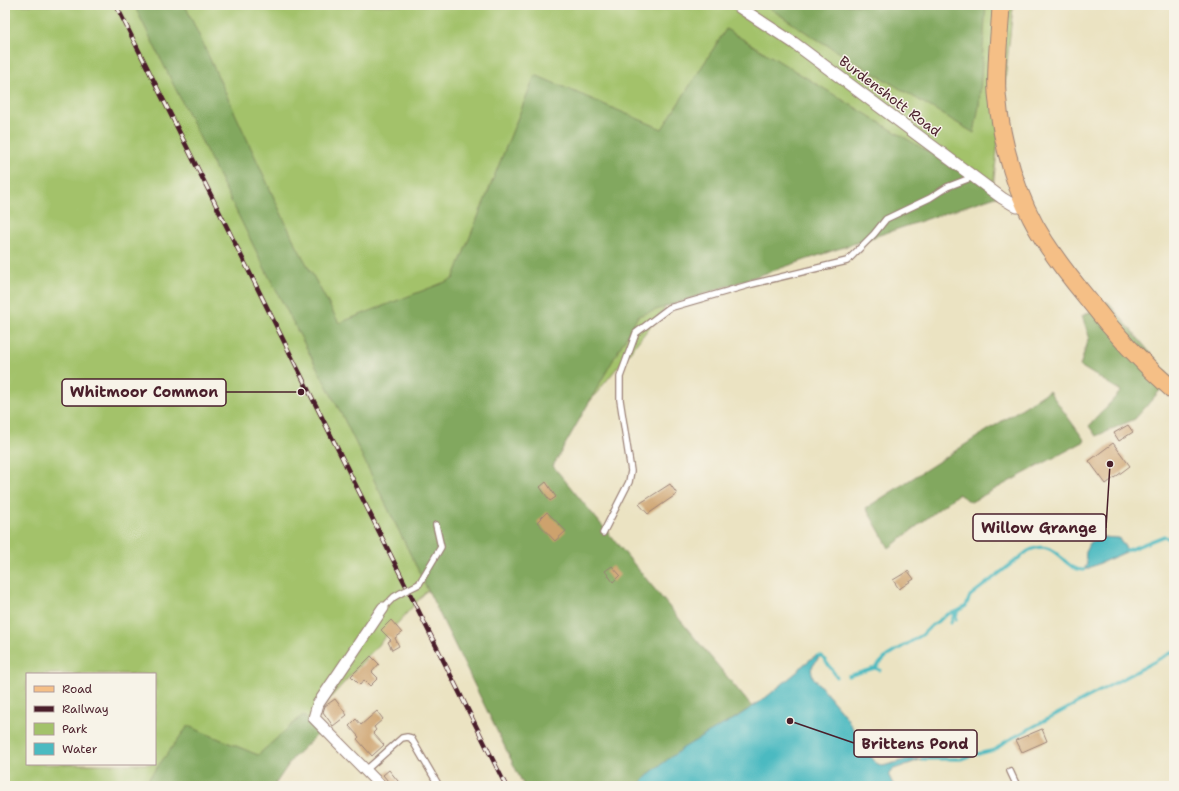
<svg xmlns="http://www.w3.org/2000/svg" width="1179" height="791" viewBox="0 0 1179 791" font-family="'Shantell Sans',sans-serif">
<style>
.green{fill:#a3c26a;stroke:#76704a;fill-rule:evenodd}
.forest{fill:#82a85e;stroke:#666444}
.water{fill:#4bbac1;stroke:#4a6c76}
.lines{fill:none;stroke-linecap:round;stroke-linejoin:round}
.stream{stroke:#4bbac1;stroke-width:3}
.building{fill:#cda26d}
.lane-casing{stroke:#9a8176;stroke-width:8}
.street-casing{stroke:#9a8176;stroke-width:13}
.primary-casing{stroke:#9a8176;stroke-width:19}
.lane{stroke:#fff;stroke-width:5.5}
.street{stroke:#fff;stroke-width:11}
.primary{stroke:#f5bf86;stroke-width:17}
.rail-casing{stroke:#4a1f2b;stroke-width:4.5}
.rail{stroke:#f7f3e8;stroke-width:3;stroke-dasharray:9;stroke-linecap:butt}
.lane-bridge-casing{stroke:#9a8176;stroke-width:8;stroke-linecap:butt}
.lane-bridge{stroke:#fff;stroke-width:5.5}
.labels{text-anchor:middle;stroke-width:3;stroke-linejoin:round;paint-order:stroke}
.street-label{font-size:14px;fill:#4a1f2b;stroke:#f7f3e8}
.leader{fill:none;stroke:#4a1f2b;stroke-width:1.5}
.callout-dot{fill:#4a1f2b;stroke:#f7f3e8;stroke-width:1.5}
.callout{fill:#f7f3e8;stroke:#4a1f2b;stroke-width:1.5}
.callout-label{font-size:15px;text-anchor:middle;font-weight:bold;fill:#4a1f2b}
</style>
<rect width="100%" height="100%" fill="#f7f3e8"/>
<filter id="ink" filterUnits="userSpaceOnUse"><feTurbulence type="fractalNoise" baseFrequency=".025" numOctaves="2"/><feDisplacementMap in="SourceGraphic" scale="8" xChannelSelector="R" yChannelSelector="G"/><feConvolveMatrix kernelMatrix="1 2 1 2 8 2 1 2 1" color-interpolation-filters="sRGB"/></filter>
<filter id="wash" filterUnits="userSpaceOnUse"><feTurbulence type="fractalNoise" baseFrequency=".012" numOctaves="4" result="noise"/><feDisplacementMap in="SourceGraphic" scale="16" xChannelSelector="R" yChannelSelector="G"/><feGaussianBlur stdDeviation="0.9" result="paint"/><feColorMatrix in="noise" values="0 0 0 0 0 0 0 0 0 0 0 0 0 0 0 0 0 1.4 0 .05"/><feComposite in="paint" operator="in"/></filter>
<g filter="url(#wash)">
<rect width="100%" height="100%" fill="#ebe3c2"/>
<path class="green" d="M5 5H1019L1013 8 993 187 670 302 525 482 304 727 269 786H5ZM27 674H155V764H27Z"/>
<g class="forest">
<path d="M134 5H185L294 241 339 323 453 279 535 75 662 129 726 29 999 195 638 316 553 466 752 707C726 725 698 738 673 756 662 764 651 771 643 781V786H524L343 417 268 275Z"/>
<polygon points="765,5 986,5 979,106 974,133 810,35"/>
<polygon points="1108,302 1171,378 1135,419 1096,436 1089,426 1121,391 1080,366 1089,336 1082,316"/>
<polygon points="1049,391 1085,441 971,502 958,494 889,548 866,508"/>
<polygon points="303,715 320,732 293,758 274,786 143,786 188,726 258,755"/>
</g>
<g class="water">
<path d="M1101 537 1119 538 1125 547 1126 552 1084 570 1087 564C1083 551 1088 540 1101 537Z"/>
<polygon points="815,656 819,657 811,669 813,677 847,718 862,745 876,763 883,766 908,759 922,759 894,769 888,774 894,786 643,786 642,782 650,773 683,748 719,727 734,719 764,699 798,671 803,665"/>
</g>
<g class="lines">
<g class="stream">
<polyline points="1126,551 1164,536 1169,539 1174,551"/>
<polyline points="956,620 957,613"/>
<polyline points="951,623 954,615 957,613"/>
<polyline points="817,656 822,656 837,677"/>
<path d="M875 668 887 656 922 635 931 626 948 614 958 611 966 606 970 596 1028 551C1057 536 1062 571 1084 570"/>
<polyline points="848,676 875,668 880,670"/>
<polyline points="922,759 961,759 972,755 995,750 1005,742 1174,651"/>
</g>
</g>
<g id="blocks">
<g class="building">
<polygon points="1128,425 1133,432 1119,441 1114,433"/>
<polygon points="1113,443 1130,466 1106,484 1089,461"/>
<polygon points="546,482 556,497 550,501 540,487"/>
<polygon points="670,484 677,494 648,514 639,504"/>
<polygon points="547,512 566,531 555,541 537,522"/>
<polygon points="612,566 620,575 613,582 605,571"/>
<polygon points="908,571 914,579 899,589 893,580"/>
<polygon points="391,620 402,633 395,638 399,646 392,650 388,642 391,640 381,630"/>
<polygon points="371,656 379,664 372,672 378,678 370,686 364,680 360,685 351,676"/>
<polygon points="335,699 347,715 333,726 323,712 325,706"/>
<polygon points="377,711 383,719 374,727 376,730 373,733 384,745 372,756 357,739 359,737 349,726 356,719 361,725"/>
<polygon points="1042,729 1047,741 1022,752 1016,740"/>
<polygon points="389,770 402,786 392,786 383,775"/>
</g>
</g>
</g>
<g filter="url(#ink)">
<use href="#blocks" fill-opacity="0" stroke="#9a8176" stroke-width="1"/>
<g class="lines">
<defs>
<g id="lane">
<polyline points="603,533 629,482 631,471 620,400 620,377 636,333 669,308 752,284 847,261 874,234 886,219 930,198 947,187 973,177"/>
<polyline points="419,584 441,547 436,525"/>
<polyline points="383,608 394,597 401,593"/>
<polyline points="366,770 402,738 407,737 411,738 439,786"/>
<polyline points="1010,771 1017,786"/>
</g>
<g id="street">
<polyline points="736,5 794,43 1002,198 1017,207 1026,206"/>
<polyline points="381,786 314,718 318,704 383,608"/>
</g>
<path id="primary" d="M1001 5C1000 34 995 64 997 93 1001 144 1017 199 1045 242 1058 262 1072 280 1087 298 1113 332 1142 363 1174 391"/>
</defs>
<use href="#lane" class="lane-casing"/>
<use href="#street" class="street-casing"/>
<use href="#primary" class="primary-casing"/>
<use href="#lane" class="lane"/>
<use href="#street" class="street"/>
<use href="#primary" class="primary"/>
<defs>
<polyline id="rail" points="116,5 506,786"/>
</defs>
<use href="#rail" class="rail-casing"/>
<use href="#rail" class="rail"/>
<defs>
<polyline id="lane-bridge" points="401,593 419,584"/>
</defs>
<use href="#lane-bridge" class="lane-bridge-casing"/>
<use href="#lane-bridge" class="lane-bridge"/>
</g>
</g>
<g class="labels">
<g class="street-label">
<text transform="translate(890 96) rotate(37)" y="5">Burdenshott Road</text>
</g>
</g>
<path class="leader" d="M301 392L226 392M1110 464L1106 528M790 721L854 743"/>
<g class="callout-dot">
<circle cx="301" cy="392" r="4"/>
<circle cx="1110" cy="464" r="4"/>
<circle cx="790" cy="721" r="4"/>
</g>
<g class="callout">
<rect x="62" y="379" width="164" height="27" rx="4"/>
<rect x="973" y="514" width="133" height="27" rx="4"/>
<rect x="854" y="730" width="123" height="27" rx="4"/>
</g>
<g class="callout-label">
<text x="144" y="397">Whitmoor Common</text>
<text x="1039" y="533">Willow Grange</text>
<text x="915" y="749">Brittens Pond</text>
</g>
<rect width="1179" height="791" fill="none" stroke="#f7f3e8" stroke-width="20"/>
<rect x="26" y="673" width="130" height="92" fill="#f7f3e8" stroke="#b29e9c"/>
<rect x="34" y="686" width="20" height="6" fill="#f5bf86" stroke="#b29e9c"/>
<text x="62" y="693" font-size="12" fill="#4a1f2b">Road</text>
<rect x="34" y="706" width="20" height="6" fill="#4a1f2b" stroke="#b29e9c"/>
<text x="62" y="713" font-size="12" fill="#4a1f2b">Railway</text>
<rect x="34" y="723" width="20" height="12" fill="#a3c26a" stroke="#b29e9c"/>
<text x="62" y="733" font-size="12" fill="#4a1f2b">Park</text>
<rect x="34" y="743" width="20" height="12" fill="#4bbac1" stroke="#b29e9c"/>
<text x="62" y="753" font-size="12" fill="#4a1f2b">Water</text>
</svg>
